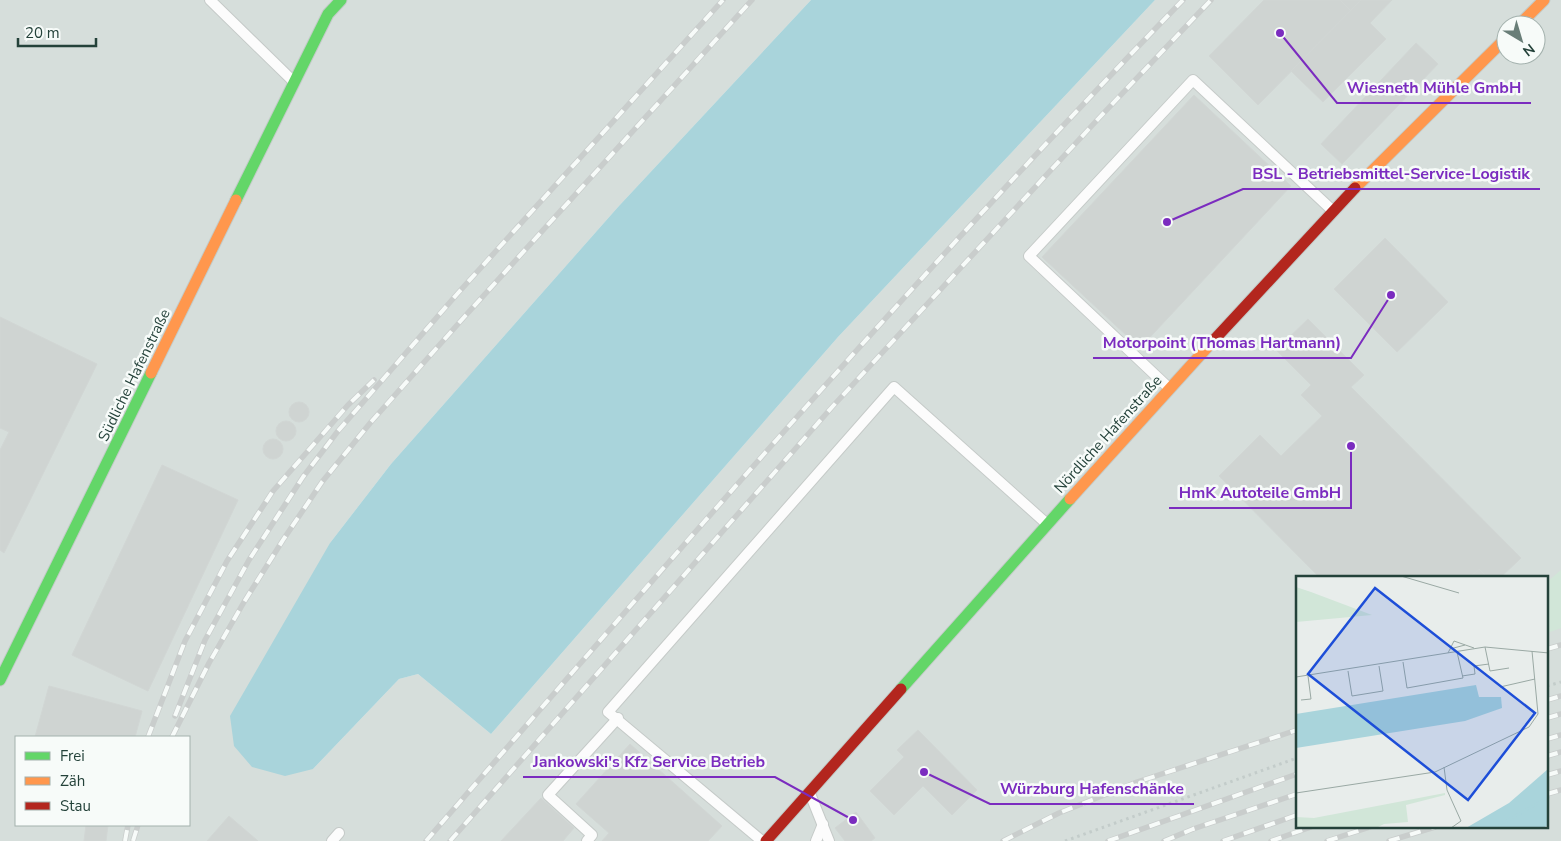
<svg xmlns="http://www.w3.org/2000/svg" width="1561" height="841" viewBox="0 0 1561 841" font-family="'Nunito Sans',sans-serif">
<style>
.built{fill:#d6dedb;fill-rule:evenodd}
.green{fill:#d1e6d8}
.water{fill:#a9d4db}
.building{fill:#cfd4d2;stroke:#d1d6d4}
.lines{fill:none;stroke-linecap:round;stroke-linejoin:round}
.lane-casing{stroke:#c5cac8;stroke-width:12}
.fast-casing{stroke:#c3cbc8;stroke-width:13}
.slow-casing{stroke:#c3cbc8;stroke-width:13}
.jam-casing{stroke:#c3cbc8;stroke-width:13}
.path{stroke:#c3ccca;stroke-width:3;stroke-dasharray:2.5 4;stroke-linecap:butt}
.lane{stroke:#fcfcfc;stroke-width:10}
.fast{stroke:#63d668;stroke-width:11}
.slow{stroke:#ff974d;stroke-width:11}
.jam{stroke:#b3261e;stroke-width:11}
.rail-casing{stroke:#c9cdcc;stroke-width:5.5}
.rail{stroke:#f7fbf9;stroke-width:4;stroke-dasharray:11;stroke-linecap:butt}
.labels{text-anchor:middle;stroke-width:5;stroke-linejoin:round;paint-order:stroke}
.street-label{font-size:15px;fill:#24423a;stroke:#f7fbf9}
.inset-river{fill:none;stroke:#a9d4db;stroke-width:2.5}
.inset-road{fill:none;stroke:#9aa9a4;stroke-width:1}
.view{fill:#1d4ed8;fill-opacity:0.15;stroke:#1d4ed8;stroke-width:2.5}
.inset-edge{fill:none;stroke:#24423a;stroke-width:2.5}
.leader{fill:none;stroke:#7b2cbf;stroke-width:2}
.callout-dot{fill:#7b2cbf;stroke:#f7fbf9;stroke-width:2}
.callout-label{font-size:16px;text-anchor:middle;font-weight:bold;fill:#7b2cbf;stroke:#f7fbf9;stroke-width:5;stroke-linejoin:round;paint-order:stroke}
</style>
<rect width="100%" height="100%" fill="#e8edeb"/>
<path class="built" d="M0 0H811L618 207 391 464 330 543 313 769 399 679 418 674 491 734 838 337 1155 0H1561V841H0ZM1506 25H1536V55H1506ZM1297 577H1547V827H1297ZM16 737H189V825H16Z"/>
<polygon class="green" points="1561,570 1561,628 1547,633 1547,582"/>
<polygon class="water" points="811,0 1155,0 838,337 491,734 418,674 399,679 313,769 285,776 252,767 234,746 230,716 330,543 391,464 618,207"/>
<g class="building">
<polygon points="1264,0 1340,0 1351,11 1258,105 1209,56"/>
<polygon points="1340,0 1361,0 1351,11"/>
<polygon points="1361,0 1392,0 1370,23 1386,39 1323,102 1291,71"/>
<polygon points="1416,43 1438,64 1342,164 1321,144"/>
<polygon points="1194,95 1291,186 1140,348 1042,257"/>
<polygon points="1385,238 1448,302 1397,352 1334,289"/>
<polygon points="0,317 97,364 4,553 0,550 0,450 9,432 0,428"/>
<polygon points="1308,319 1364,375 1351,387 1521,558 1501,577 1487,577 1479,569 1470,577 1319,577 1219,476 1260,435 1281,456 1322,416 1301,395 1311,385 1276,350"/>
<circle cx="299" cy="412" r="10"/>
<circle cx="286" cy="431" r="10"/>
<circle cx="273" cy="449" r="10"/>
<polygon points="162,465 238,500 148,691 72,655"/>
<polygon points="1479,569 1487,577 1470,577"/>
<polygon points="49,686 142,711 135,737 35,737"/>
<polygon points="918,730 977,790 952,815 923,786 894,815 870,791 904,757 897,750"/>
<polygon points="630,744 722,826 708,841 602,841 609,833 576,804"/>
<polygon points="541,798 574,828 563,841 501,841"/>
<polygon points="856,812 875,838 871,841 845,841 835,828"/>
<polygon points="229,816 258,841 207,841"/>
<polygon points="86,825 108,825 106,841 84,841"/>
</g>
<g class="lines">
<defs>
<g id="lane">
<polyline points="210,0 294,82"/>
<polyline points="1169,388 1029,256 1193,80 1332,210"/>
<polyline points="811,796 829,841"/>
<polyline points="332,841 339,833"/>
<polyline points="587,841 592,835 548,795 618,718"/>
<polyline points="762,841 608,712 894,387 1047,524"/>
<polyline points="816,841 823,824"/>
</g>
<g id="fast">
<polyline points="236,200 328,14 341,0"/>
<polyline points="0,680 151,373"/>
<polyline points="901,689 1070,499"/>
</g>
<g id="slow">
<polyline points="1519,25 1544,0"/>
<polyline points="1355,188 1506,38"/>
<polyline points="151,373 236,200"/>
<polyline points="1070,499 1213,341"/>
</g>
<g id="jam">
<polyline points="1213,341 1355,188"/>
<polyline points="766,841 901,689"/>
</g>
</defs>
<use href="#lane" class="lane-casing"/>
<use href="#fast" class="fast-casing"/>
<use href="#slow" class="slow-casing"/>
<use href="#jam" class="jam-casing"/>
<g class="path">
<polyline points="1547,686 1561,682"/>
<polyline points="1065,841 1297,758"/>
</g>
<use href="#lane" class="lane"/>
<use href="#fast" class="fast"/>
<use href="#slow" class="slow"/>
<use href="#jam" class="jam"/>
<defs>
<g id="rail">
<polyline points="1547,649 1561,645"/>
<polyline points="1547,700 1561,696"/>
<polyline points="175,716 205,640 249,560 303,477 338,431 458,293 723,0"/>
<polyline points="1547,718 1561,714"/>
<polyline points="148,737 185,641 227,561 273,491 348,405 374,380"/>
<polyline points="172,737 209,663 244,602 283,540 322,482 371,422 466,315 752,0"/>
<polyline points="1547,739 1561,735"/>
<polyline points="1547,756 1561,752"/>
<polyline points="1547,775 1561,771"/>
<polyline points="1547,794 1561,790"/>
<polyline points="125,841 128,825"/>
<polyline points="133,841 138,825"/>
<path d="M426 841C673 556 920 271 1183 0"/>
<polyline points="450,841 833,406 1099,118 1211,0"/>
<polyline points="1003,841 1059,813 1137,782 1297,730"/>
<polyline points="1108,841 1297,774"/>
<polyline points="1164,841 1193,829 1297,794"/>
<polyline points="1223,841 1297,815"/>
<polyline points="1271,841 1311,827"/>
<polyline points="1327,841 1370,827"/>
<polyline points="1389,841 1435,827"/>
</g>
</defs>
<use href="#rail" class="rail-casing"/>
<use href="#rail" class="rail"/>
</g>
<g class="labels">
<g class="street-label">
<text transform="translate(134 375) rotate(-64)" y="5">Südliche Hafenstraße</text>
<text transform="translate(1108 434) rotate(-48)" y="5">Nördliche Hafenstraße</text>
</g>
</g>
<g transform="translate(1296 576)">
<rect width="252" height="252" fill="#e8edeb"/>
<path d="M0 11 15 16 76 39 0 46ZM149 217V219L110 229 112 246 88 248 80 252H0V241L18 242Z" fill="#d1e6d8"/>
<path d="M180 109 183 121H205L206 132 169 145 0 172V138ZM252 193V249L247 252H170L213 227Z" fill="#a9d4db"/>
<path class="inset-river" d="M198 252 253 221"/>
<path class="inset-road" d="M105 0 163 17M189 71 194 95 213 92M154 73 169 69M152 77 158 65 178 72M107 86 111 112 167 102 161 76M52 95 56 120 87 115 83 90M166 100 179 98 178 90 193 88M0 101 189 71 253 77M204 111 239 103M5 124 15 123 12 100M148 191 151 214 165 245 155 252M0 217 139 196 233 151 242 138 236 75"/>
<path class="view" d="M79 12 239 137 172 224 12 98Z"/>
<rect width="252" height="252" class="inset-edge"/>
</g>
<path class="leader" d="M1280 33L1337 103H1531M1167 222L1243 189H1540M1391 295L1351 358H1093M1351 446L1351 508H1169M853 820L775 777H523M924 772L990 804H1194"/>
<g class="callout-dot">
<circle cx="1280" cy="33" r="5"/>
<circle cx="1167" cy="222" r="5"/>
<circle cx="1391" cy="295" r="5"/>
<circle cx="1351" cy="446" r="5"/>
<circle cx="853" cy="820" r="5"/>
<circle cx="924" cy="772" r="5"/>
</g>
<g class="callout-label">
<text x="1434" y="93">Wiesneth Mühle GmbH</text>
<text x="1391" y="179">BSL - Betriebsmittel-Service-Logistik</text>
<text x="1222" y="348">Motorpoint (Thomas Hartmann)</text>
<text x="1260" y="498">HmK Autoteile GmbH</text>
<text x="649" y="767">Jankowski's Kfz Service Betrieb</text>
<text x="1092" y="794">Würzburg Hafenschänke</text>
</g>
<rect x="15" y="736" width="175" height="90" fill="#f7fbf9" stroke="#a3b1ad"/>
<rect x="25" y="752" width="25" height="8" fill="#63d668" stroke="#a3b1ad"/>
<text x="60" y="761" font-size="15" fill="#24423a">Frei</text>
<rect x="25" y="777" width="25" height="8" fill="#ff974d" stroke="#a3b1ad"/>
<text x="60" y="786" font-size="15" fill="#24423a">Zäh</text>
<rect x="25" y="802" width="25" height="8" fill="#b3261e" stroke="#a3b1ad"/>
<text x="60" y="811" font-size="15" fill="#24423a">Stau</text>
<g transform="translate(1521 40) rotate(142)"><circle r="24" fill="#f7fbf9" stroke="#a3b1ad"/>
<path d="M0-4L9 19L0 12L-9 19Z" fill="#697e78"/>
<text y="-8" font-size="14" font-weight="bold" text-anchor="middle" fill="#24423a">N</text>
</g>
<path d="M18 38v8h78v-8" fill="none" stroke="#24423a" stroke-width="2.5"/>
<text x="25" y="38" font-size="15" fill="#24423a" stroke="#f7fbf9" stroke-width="4" paint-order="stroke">20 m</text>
</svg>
